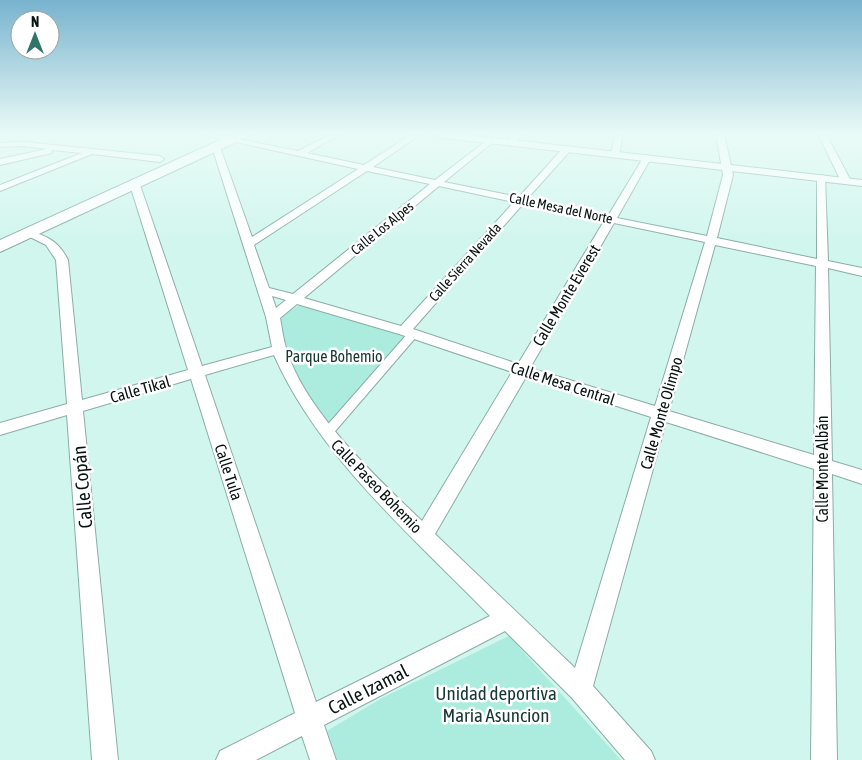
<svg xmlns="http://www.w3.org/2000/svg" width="862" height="760" viewBox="0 0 862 760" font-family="'Asap Condensed',sans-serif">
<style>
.green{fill:#abecdf}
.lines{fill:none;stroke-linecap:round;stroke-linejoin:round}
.pedestrian-casing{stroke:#8aada6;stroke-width:2}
.minor-casing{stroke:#8aada6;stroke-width:2}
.tertiary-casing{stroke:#8aada6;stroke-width:2}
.primary-casing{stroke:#8aada6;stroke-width:2}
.pedestrian{fill:#fff;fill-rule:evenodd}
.minor{fill:#fff;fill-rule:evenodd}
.tertiary{fill:#fff;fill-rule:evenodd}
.primary{fill:#fff;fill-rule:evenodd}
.labels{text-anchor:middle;stroke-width:5;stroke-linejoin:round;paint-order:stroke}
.far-street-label{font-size:14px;fill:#071411;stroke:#fff}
.street-label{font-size:16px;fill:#071411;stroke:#fff}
.park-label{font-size:16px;fill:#183833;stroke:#fff}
.near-street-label{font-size:19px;fill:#071411;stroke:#fff}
.near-park-label{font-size:19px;fill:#183833;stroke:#fff}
</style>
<rect width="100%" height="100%" fill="#d1f6ee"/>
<g class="green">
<polygon points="300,305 318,308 409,335 328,427 296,378 284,348 280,316"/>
<polygon points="509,636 621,760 337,760 327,731 382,698"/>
</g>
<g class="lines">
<defs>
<polygon id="pedestrian" points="413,331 417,332 418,334 417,336 331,436 323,436 321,433 323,430 409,332"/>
<g id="minor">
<path d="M199 134H213L298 151 332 134H341L307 153 364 165 412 134H421L373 167 435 180 490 138 494 140 493 142 444 182 519 197 564 147H567L571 149 570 151 527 199 608 216 643 158 647 155 651 158 617 218 707 236 723 175 716 134H724L733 175 717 238 817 259V178L822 175 825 176 828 261 862 268V276L828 268 832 461 862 470V484L832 474 837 760H811L814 469 666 422 593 686 651 751 655 760H625L572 698 505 631 324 725 336 760H310L302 736 256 760H216L220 751 295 713 191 379 83 411 118 760H92L67 415 0 435V423L67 404 56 260 46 245 24 234 29 231C48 236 59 242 68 260L82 400 188 370 130 185 132 183H138L140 185 202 366 272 347 266 317 212 147 213 145 220 147 252 237 358 169ZM367 171 430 184 293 294 269 288 254 245ZM439 186 514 202 401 326 304 298ZM523 204 604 221 518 364 413 329ZM614 223 705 242 655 406 530 368ZM715 245 816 266 814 455 669 411ZM272 296 286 300 276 308ZM297 304 399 334 512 372 422 521C376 477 304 410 286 348 283 338 282 328 280 318ZM274 355C319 457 413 537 490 616L316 702 205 375ZM526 377 651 417 575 668 435 534Z"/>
<polygon points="513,134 521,134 515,144 509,144 508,142"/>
<polygon points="615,134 623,134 619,154 615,157 611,154"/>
<polygon points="818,134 826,134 851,181 849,183 846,184 841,181"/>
<polygon points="24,142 160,156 164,159 160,162 92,154 0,191 0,185 82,153 52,150 52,153 0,165 0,159 47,149 24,146 0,147 0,143"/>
</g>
<polygon id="tertiary" points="431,134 460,134 862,180 862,186 436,137"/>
<polygon id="primary" points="233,134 249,134 247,137 0,252 0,240"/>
</defs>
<use href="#pedestrian" class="pedestrian-casing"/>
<use href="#minor" class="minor-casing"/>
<use href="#tertiary" class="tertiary-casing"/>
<use href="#primary" class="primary-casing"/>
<use href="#pedestrian" class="pedestrian"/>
<use href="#minor" class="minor"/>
<use href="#tertiary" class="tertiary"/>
<use href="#primary" class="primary"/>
</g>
<linearGradient id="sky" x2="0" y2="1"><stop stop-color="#78b3ce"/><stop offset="0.56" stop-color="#eafbf7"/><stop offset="1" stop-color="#eafbf7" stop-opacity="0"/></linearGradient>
<rect width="862" height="240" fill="url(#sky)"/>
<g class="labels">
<g class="far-street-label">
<text transform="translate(561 208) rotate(12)" y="5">Calle Mesa del Norte</text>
<text transform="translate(382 228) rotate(-39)" y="5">Calle Los Alpes</text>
<text transform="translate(465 262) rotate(-48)" y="5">Calle Sierra Nevada</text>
</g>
<g class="street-label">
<text transform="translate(566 295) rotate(-59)" y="6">Calle Monte Everest</text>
<text transform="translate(563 383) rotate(18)" y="6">Calle Mesa Central</text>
<text transform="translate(140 389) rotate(-16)" y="6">Calle Tikal</text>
<text transform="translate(661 413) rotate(-74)" y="6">Calle Monte Olimpo</text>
<text transform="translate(822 469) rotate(-90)" y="6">Calle Monte Albán</text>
<text transform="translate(229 472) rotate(72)" y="6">Calle Tula</text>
<text transform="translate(377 486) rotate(46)" y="6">Calle Paseo Bohemio</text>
</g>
<g class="park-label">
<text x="334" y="362">Parque Bohemio</text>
</g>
<g class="near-street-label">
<text transform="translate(82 487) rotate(-95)" y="7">Calle Copán</text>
<text transform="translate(368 689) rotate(-27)" y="7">Calle Izamal</text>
</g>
<g class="near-park-label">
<text x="496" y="700">Unidad deportiva<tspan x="496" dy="22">Maria Asuncion</tspan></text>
</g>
</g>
<g transform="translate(35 35)"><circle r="24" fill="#ffffff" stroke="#9ca1a0"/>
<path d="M0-4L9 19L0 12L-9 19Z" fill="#30756a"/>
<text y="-8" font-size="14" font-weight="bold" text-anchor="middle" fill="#071411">N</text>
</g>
</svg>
